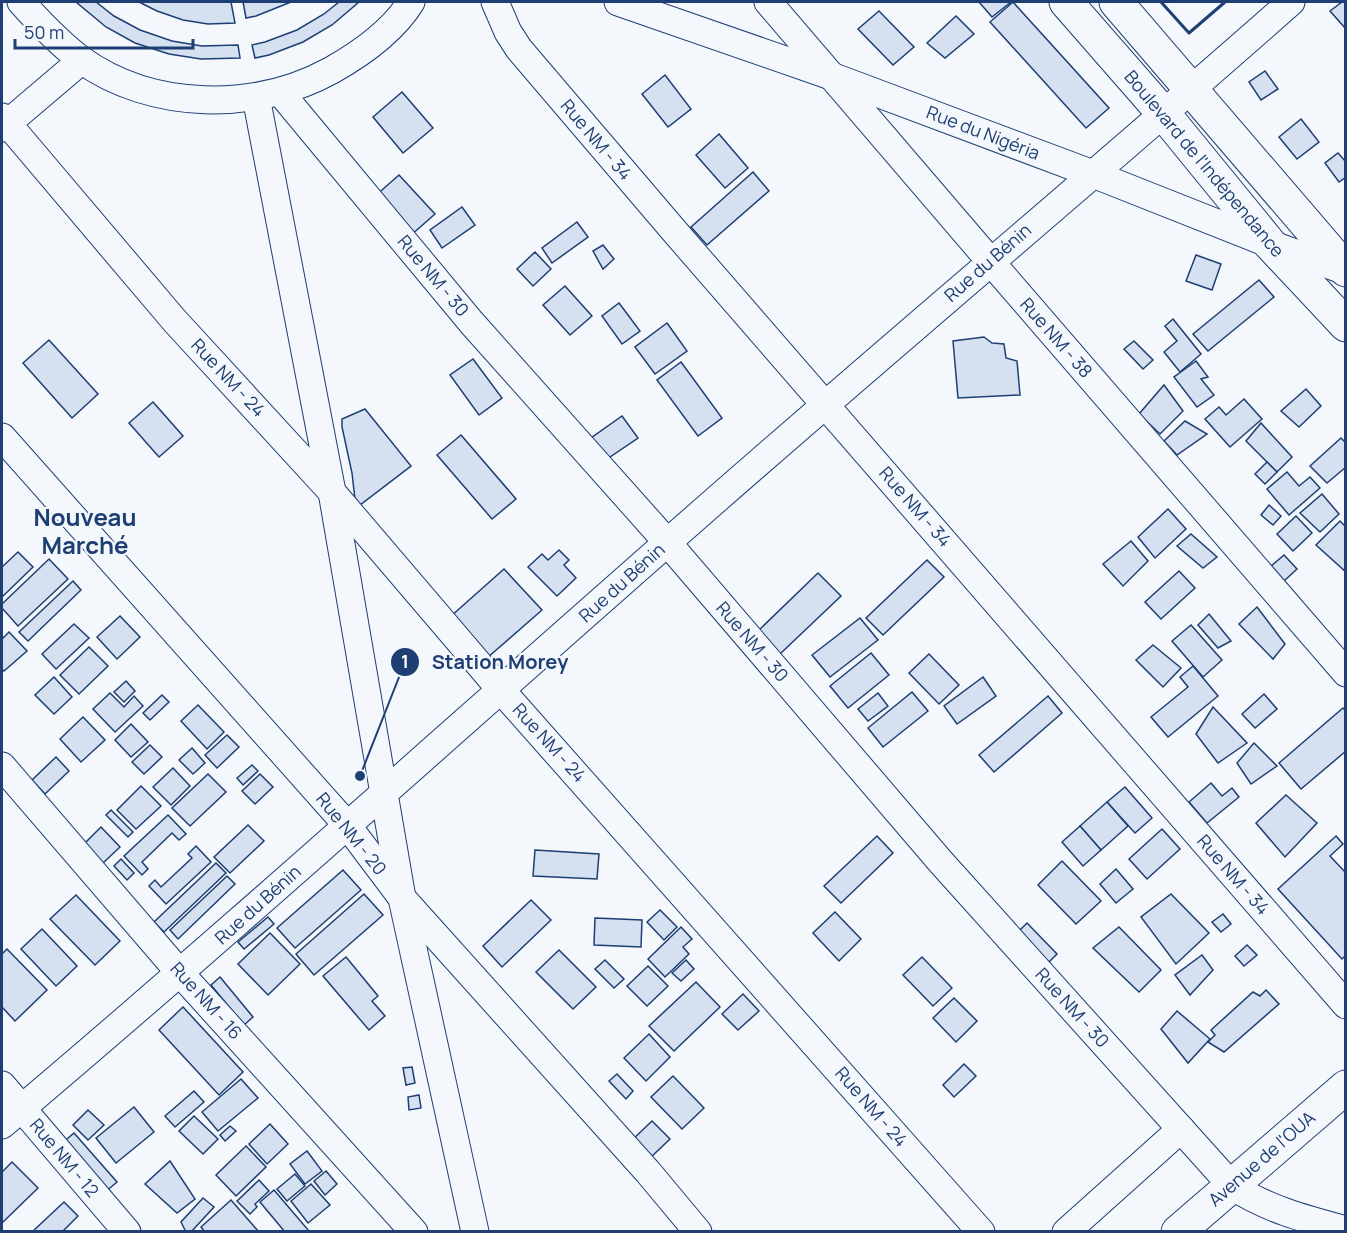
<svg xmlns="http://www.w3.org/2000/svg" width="1347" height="1233" viewBox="0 0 1347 1233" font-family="Manrope,sans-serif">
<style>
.building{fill:#d5e0f0;stroke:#1d3f73;stroke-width:1.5}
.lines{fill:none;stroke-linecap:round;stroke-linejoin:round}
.minor-casing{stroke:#1d3f73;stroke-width:29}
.major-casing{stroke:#1d3f73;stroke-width:35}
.minor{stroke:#f4f7fb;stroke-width:27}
.major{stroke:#f4f7fb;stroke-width:33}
.wall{stroke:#1d3f73;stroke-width:3}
.labels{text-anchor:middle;stroke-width:4.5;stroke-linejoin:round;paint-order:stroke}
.street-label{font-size:18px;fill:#1d3f73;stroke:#f4f7fb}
.district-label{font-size:24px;font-weight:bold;fill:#1d3f73;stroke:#f4f7fb}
.leader{fill:none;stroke:#1d3f73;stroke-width:2}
.callout-dot{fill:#1d3f73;stroke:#f4f7fb;stroke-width:2}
.mark-label{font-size:18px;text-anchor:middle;font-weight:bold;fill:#fff}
.callout-label{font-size:20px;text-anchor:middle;font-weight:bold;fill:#1d3f73;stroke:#f4f7fb;stroke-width:4.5;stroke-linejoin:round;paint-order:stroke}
</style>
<rect width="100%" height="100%" fill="#f4f7fb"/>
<g class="building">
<polygon points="76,2 96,2 114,16 140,30 172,41 202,46 238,45 240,58 201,59 169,54 135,43 106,27"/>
<polygon points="139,2 231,2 235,23 208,24 183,20 157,11"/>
<polygon points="243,2 291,2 256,16 246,18"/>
<polygon points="339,2 359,2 332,25 303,42 269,55 255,58 252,45 265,42 297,30 324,14"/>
<polygon points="979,2 1011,2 992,17"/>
<polygon points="1013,2 1109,108 1086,128 990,22"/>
<polygon points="1342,2 1346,2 1346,29 1330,11"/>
<polygon points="879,11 914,47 893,65 858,29"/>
<polygon points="956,16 974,34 945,58 927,43"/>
<polygon points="1265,71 1278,89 1261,100 1249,82"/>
<polygon points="665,75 691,109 668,127 642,94"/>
<polygon points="402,92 433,128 403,153 373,117"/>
<polygon points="1301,119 1319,142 1297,159 1279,137"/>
<polygon points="719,134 748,168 725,188 696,155"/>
<polygon points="1338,153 1346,162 1346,177 1339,182 1325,163"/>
<polygon points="753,172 769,191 707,245 691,227"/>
<polygon points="399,175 435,214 410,236 374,197"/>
<polygon points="462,207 475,225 442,248 430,230"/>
<polygon points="577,222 588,237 552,263 542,248"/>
<polygon points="603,245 614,259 603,269 593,251"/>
<polygon points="535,252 551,269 533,286 517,269"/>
<polygon points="1196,255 1221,264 1212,290 1186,281"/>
<polygon points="1259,280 1274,297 1208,351 1193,334"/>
<polygon points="565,286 592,316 570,335 543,305"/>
<polygon points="619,303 640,331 622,344 602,316"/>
<polygon points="1173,319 1201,354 1180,372 1164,352 1177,341 1165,326"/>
<polygon points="667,323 687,351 655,374 635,347"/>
<polygon points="984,337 992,343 1004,344 1006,358 1017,361 1020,395 958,398 953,341"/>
<polygon points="49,340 98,394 72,418 23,363"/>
<polygon points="1134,341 1153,360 1143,369 1124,349"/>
<polygon points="473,359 502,398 479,415 450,375"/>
<polygon points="1196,361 1208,377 1201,379 1214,395 1197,407 1174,377"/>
<polygon points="681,362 722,418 698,436 657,380"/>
<polygon points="1164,385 1183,411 1160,434 1139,414"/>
<polygon points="1306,389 1321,406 1299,427 1281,411"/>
<polygon points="1244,399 1262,419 1230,447 1205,419 1219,407 1226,415"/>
<polygon points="153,402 183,436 159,457 129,423"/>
<polygon points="365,409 411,466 356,508 352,473 342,427 342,419"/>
<polygon points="622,416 638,438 607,459 591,438"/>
<polygon points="1185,421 1207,434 1177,455 1164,441"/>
<polygon points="1261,423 1292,457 1277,472 1246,441"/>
<polygon points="461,435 516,499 492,519 437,455"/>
<polygon points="1341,438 1346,443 1346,467 1327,483 1310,466"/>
<polygon points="1267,462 1277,472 1265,484 1255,474"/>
<polygon points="1287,472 1299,486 1310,477 1320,488 1289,515 1267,489"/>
<polygon points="1322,494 1339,514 1320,532 1300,513"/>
<polygon points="1269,505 1281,516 1273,525 1261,515"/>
<polygon points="1168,509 1186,529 1155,558 1138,537"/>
<polygon points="1296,516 1312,533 1293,551 1277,534"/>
<polygon points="1340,521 1346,527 1346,572 1316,545"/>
<polygon points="1191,534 1217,557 1203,568 1177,546"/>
<polygon points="1131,541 1148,561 1123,586 1103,564"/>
<polygon points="559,550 569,560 564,565 576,578 557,596 528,567 542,554 548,560"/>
<polygon points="18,552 33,567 2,597 2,567"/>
<polygon points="1284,555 1297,569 1284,581 1270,567"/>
<polygon points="49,559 68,579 18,626 2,608 2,604"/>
<polygon points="927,560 944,577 883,635 866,618"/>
<polygon points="504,569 542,610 487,658 450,617"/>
<polygon points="1179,571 1195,588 1161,619 1145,602"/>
<polygon points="818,573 841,596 780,654 758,631"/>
<polygon points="73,581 81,590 28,641 19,632"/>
<polygon points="1257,607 1285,644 1273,659 1239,624"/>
<polygon points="1209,614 1231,641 1218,648 1198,625"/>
<polygon points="120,616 140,637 117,659 97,637"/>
<polygon points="860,618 878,640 830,677 812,655"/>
<polygon points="74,624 89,638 56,669 42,654"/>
<polygon points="1191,625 1222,660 1203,677 1172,641"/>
<polygon points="9,632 27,651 4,671 2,669 2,639"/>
<polygon points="1153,645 1181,668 1163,687 1136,660"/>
<polygon points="89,647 108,666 79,694 60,675"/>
<polygon points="871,653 889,675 848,708 830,686"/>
<polygon points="929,654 959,685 939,704 909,673"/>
<polygon points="1193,666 1218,696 1168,737 1151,717 1188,687 1180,677"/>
<polygon points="54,677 72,697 54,714 35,695"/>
<polygon points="983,677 996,696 957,724 944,706"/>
<polygon points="126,681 135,691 124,702 114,692"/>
<polygon points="912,692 928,711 883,747 868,728"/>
<polygon points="110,693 124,707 134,696 143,706 115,732 93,709"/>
<polygon points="878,693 888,706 868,721 858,709"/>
<polygon points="1264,694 1277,709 1255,728 1242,714"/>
<polygon points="162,695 169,702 150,720 143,713"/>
<polygon points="1048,696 1062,713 994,772 979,755"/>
<polygon points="198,705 224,732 207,749 181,721"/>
<polygon points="1213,707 1247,743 1218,763 1196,734"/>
<polygon points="1343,708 1346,711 1346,751 1301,789 1279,763"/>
<polygon points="83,717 105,740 81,762 60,739"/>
<polygon points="131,724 148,742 131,757 115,740"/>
<polygon points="227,735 239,747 217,768 205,755"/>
<polygon points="1254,743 1277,766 1251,784 1237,763"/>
<polygon points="150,745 162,757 144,774 132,762"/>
<polygon points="192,748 205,763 193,774 179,760"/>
<polygon points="56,757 69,771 45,794 32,780"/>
<polygon points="252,765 258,771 243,785 237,778"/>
<polygon points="173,768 190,786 171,805 153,787"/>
<polygon points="208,774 226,792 190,826 172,808"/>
<polygon points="260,774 273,787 255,804 242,791"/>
<polygon points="1211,783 1222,796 1232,788 1239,797 1207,823 1189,802"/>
<polygon points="141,786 161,806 136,829 117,810"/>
<polygon points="1125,787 1152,818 1135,833 1107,802"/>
<polygon points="1286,795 1317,823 1285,857 1256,823"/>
<polygon points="1107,802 1128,826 1101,850 1080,826"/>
<polygon points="111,810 133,832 128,837 106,815"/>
<polygon points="168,815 186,834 179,840 172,833 142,862 148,869 142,875 124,856"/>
<polygon points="248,825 264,841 230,873 214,857"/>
<polygon points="1080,826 1101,850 1083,866 1062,842"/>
<polygon points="101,827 120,847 103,863 84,844"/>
<polygon points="1162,829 1180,849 1147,879 1129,859"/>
<polygon points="877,836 893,853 841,903 824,886"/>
<polygon points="1336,836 1343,844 1330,856 1346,873 1346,955 1342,959 1278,889"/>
<polygon points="196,846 211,862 166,904 149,886 155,880 161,887 192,858 188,854"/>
<polygon points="535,850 599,854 597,879 533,876"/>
<polygon points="121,859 134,873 127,880 114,866"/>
<polygon points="1062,861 1101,901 1076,924 1038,885"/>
<polygon points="216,863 226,873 164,932 154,922"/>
<polygon points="1116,869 1133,889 1116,903 1100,884"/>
<polygon points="343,870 361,890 295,948 277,928"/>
<polygon points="227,876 235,884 178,939 170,930"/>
<polygon points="364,894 383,915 314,975 296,954"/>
<polygon points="1171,894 1209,933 1176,964 1141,917"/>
<polygon points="76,895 120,941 95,965 50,919"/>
<polygon points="531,900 551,920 502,967 483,946"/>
<polygon points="660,910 677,927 664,940 647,922"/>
<polygon points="835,912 861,939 839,961 813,933"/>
<polygon points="1223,914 1231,924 1221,932 1212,922"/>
<polygon points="268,917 274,924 244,949 238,942"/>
<polygon points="595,918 642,920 641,947 594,945"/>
<polygon points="1027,923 1057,954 1048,963 1018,932"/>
<polygon points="681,927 692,939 683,947 689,954 665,977 648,959"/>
<polygon points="1119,927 1161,970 1139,992 1093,948"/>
<polygon points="42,929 77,966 56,986 21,949"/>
<polygon points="270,933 300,964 268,995 238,964"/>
<polygon points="1247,945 1257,955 1244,966 1235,956"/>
<polygon points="7,949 47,990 15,1021 2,1007 2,954"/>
<polygon points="559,950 596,987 573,1009 536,972"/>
<polygon points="1202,955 1213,970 1190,995 1175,975"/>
<polygon points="346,957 378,996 372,1001 385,1016 369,1030 323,976"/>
<polygon points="922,957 952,988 933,1006 903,975"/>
<polygon points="605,960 624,979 614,988 595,969"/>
<polygon points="686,960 694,969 681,981 672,973"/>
<polygon points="648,966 668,986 647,1006 627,986"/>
<polygon points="220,977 253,1017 244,1025 211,985"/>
<polygon points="696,982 720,1007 674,1051 649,1026"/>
<polygon points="1266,990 1279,1004 1224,1052 1208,1042 1215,1035 1211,1030 1253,992 1260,996"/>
<polygon points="743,994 759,1011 738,1030 722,1014"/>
<polygon points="954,998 977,1021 956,1042 933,1018"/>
<polygon points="183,1007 243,1072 219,1095 159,1030"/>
<polygon points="1177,1011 1210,1039 1188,1063 1161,1029"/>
<polygon points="649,1034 670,1057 646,1081 624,1058"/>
<polygon points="964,1064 976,1076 954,1097 943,1085"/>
<polygon points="412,1067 415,1083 406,1085 403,1068"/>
<polygon points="617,1074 633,1091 626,1099 609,1081"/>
<polygon points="673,1076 704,1108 682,1129 651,1097"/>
<polygon points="241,1079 258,1098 218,1131 202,1112"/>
<polygon points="194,1091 204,1102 175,1127 165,1116"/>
<polygon points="419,1095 421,1108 409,1110 408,1097"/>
<polygon points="134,1107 154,1132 116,1163 96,1138"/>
<polygon points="88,1110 104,1125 88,1140 73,1125"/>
<polygon points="194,1116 218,1139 203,1154 179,1131"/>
<polygon points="652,1121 670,1139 648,1160 630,1142"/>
<polygon points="270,1124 288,1144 267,1164 249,1144"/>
<polygon points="230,1126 236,1131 225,1141 220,1135"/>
<polygon points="74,1133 117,1182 104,1193 61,1144"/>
<polygon points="246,1146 266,1167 236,1196 216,1175"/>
<polygon points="307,1151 322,1171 305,1184 290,1164"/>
<polygon points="170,1161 195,1199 177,1213 145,1184"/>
<polygon points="12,1162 38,1188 2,1223 2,1172"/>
<polygon points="326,1171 337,1184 325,1195 314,1181"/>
<polygon points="295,1174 305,1186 287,1201 277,1189"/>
<polygon points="259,1180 269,1191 255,1204 257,1207 250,1214 237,1201"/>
<polygon points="311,1184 330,1205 308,1223 291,1201"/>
<polygon points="274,1190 309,1231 285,1232 260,1202"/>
<polygon points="203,1198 214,1207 191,1232 186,1232 181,1222"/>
<polygon points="231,1200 259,1232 205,1232 201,1227"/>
<polygon points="64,1202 78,1216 62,1232 32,1232"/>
</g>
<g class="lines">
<defs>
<g id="minor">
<path d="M21 2C40 23 58 42 80 59 152 111 256 112 332 70 362 53 393 31 411 2"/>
<polyline points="495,2 508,32 519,49 676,233 1346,1005"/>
<polyline points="618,2 834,77 1093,174 1270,244 1346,271"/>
<polyline points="768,2 990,261 1346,673"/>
<path d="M280 92 471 322 667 542 940 861 1232 1186C1267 1209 1305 1219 1346 1230"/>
<polyline points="256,97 332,492 402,898 475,1232"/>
<polyline points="2,117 174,320 332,492 501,690 981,1232"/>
<polyline points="2,128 82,60"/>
<polyline points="2,437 347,825 402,898 648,1172 698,1232"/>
<polyline points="2,766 180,973 414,1232"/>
<polyline points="2,1085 127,1232"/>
<path d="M2 1125C227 935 446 737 668 542 874 360 1085 184 1291 2"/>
<polyline points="1066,1232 1181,1129"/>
</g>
<g id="major">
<polyline points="1066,2 1163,113 1270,244 1346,325"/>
<polyline points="1116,2 1346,270"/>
<polyline points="1178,1232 1346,1087"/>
</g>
</defs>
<use href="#minor" class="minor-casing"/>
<use href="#major" class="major-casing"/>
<use href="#minor" class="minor"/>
<use href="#major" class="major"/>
<polyline class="wall" points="1161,2 1189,33 1225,2"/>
</g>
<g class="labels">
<g class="street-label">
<text transform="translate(983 133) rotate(21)" y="6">Rue du Nigéria</text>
<text transform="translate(596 140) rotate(50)" y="6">Rue NM - 34</text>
<text transform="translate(1204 164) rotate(50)" y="6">Boulevard de l'Indépendance</text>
<text transform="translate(988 263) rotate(-41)" y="6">Rue du Bénin</text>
<text transform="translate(433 276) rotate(50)" y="6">Rue NM - 30</text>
<text transform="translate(1056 338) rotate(49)" y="6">Rue NM - 38</text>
<text transform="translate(228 378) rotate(47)" y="6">Rue NM - 24</text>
<text transform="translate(915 507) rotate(49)" y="6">Rue NM - 34</text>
<text transform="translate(622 583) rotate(-42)" y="6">Rue du Bénin</text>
<text transform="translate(752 642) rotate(49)" y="6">Rue NM - 30</text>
<text transform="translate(549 743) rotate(48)" y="6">Rue NM - 24</text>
<text transform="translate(351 834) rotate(51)" y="6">Rue NM - 20</text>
<text transform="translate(1233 875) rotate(49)" y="6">Rue NM - 34</text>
<text transform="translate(258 905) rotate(-42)" y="6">Rue du Bénin</text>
<text transform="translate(206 1001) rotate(48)" y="6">Rue NM - 16</text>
<text transform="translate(1072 1008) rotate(48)" y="6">Rue NM - 30</text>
<text transform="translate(871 1107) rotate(49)" y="6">Rue NM - 24</text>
<text transform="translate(64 1158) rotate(50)" y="6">Rue NM - 12</text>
<text transform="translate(1262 1159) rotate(-41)" y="6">Avenue de l'OUA</text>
</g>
<g class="district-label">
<text x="85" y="526">Nouveau<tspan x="85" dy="28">Marché</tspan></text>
</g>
</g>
<path class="leader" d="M360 776L405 662"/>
<g class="callout-dot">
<circle cx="360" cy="776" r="6"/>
<circle cx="405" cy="662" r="15"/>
</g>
<g class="mark-label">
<text x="405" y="668">1</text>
</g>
<g class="callout-label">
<text x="500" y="669">Station Morey</text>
</g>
<rect width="1347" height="1233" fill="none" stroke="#1d3f73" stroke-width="6"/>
<path d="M15 39v9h178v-9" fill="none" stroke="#1d3f73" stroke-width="3"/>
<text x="24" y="39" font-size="18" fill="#1d3f73" stroke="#f4f7fb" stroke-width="4.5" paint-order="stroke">50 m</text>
</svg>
